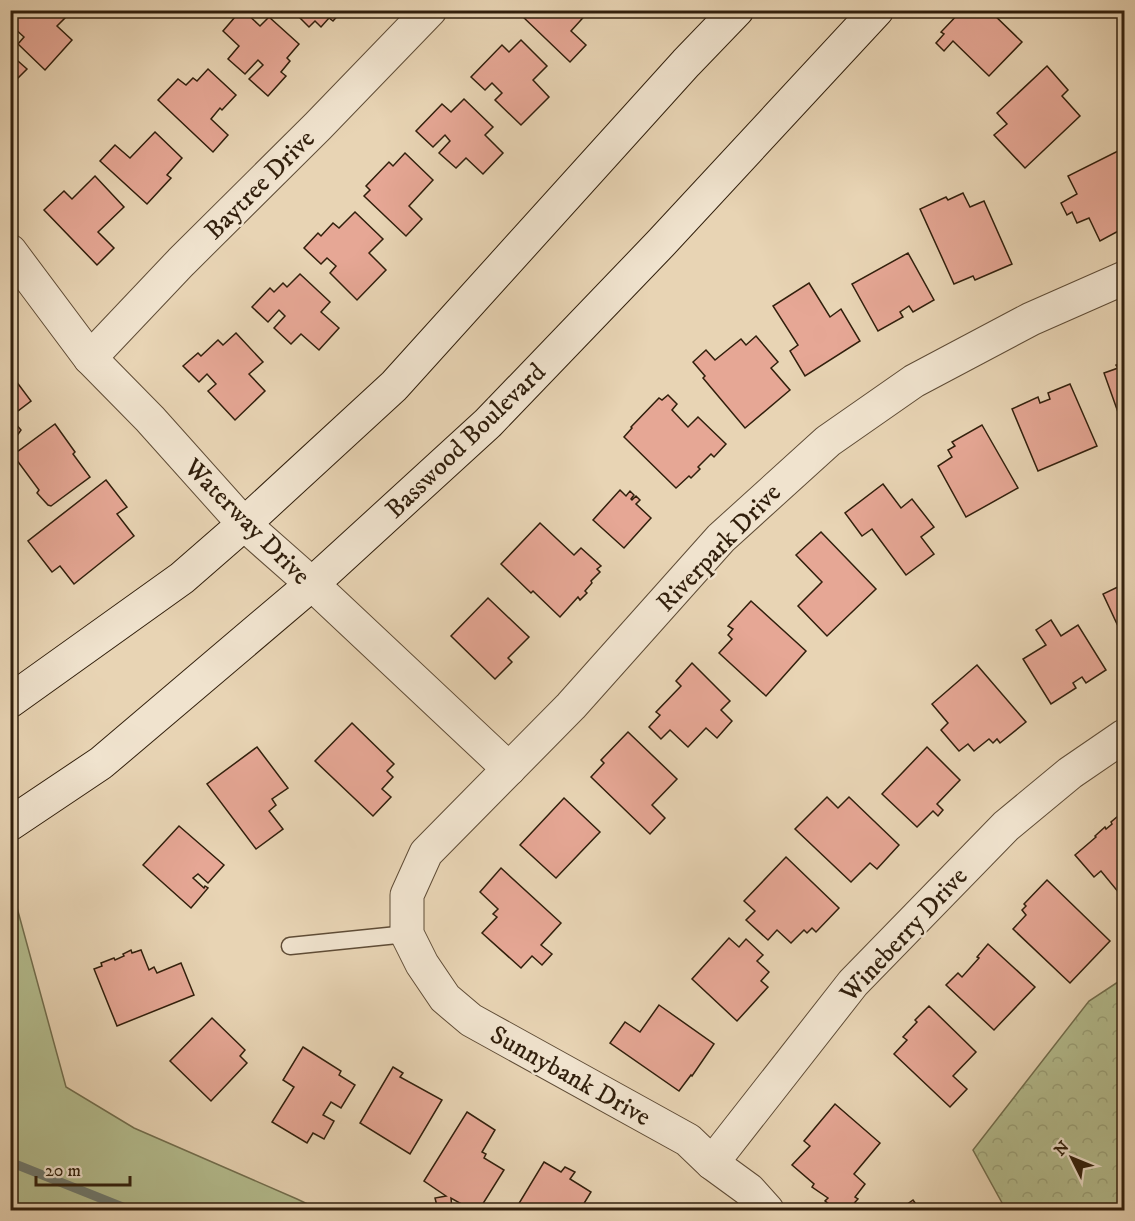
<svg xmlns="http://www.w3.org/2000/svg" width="1135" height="1221" viewBox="0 0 1135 1221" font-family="'IM FELL DW Pica',serif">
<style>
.green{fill:#b4bd8f;stroke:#726e4e;stroke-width:1.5}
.park{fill:url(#park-crowns);stroke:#726e4e;stroke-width:1.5}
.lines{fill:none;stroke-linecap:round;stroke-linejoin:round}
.stream{stroke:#6f7a70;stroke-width:9}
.building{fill:#e6a795;stroke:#311f0c;stroke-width:1.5}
.lane-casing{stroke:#5f4c36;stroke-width:19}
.street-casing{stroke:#5f4c36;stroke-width:35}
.secondary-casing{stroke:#311f0c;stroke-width:35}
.lane{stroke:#f0e3ce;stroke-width:16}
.street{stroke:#f0e3ce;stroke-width:33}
.secondary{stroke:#f0e3ce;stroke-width:33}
.labels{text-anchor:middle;stroke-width:5;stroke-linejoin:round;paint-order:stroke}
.street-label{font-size:26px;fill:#311f0c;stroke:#f0e3ce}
</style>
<defs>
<pattern id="park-crowns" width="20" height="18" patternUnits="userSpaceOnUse" patternTransform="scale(1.5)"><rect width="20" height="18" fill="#b4bd8f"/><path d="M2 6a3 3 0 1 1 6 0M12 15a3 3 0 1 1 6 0" fill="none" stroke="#9ba27a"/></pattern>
</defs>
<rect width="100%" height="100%" fill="#e8d4b4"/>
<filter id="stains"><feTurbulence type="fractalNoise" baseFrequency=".00333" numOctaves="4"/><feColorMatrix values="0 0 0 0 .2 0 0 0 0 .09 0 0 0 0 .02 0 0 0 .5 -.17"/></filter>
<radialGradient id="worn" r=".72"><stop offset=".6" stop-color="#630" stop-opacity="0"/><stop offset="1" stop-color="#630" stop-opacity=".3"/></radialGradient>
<polygon class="green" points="10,882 66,1087 134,1128 297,1199 320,1210 11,1210"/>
<polygon class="park" points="1124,978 1124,1210 1006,1210 973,1150 1089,1001"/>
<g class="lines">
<polyline class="stream" points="10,1162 130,1210"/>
</g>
<g class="building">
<polygon points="10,10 70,10 71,12 57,26 72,40 45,70 18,44 24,37 13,27 10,30"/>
<polygon points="91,10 103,10 98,16"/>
<polygon points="241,10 243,10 260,26 269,17 299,44 287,58 290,61 281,72 286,76 268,96 249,79 263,65 258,60 245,74 228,59 239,46 223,31"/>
<polygon points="292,10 343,10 333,21 329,18 321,27 315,21 309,27"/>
<polygon points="527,10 590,10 571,31 586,45 570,62 522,16"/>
<polygon points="962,10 989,10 1022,42 989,76 953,41 944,51 936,43 944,34 941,32"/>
<polygon points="521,40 547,66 533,80 549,97 521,125 495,100 502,93 492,83 485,90 471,77 502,45 509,52"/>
<polygon points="10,54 27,69 10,86"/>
<polygon points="1047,66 1068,90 1062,96 1080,116 1025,168 994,135 1007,124 997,113"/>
<polygon points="208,69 236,95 222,110 220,108 211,119 228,135 213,152 158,100 178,79 186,85 193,78 197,81"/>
<polygon points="464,99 493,127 485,135 503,153 483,174 466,158 456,168 439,153 450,141 445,135 433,147 416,131 442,104 451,112"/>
<polygon points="155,132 182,158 167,175 171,178 147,204 100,161 115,145 130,158"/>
<polygon points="1124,148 1124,188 1122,189 1124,194 1124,228 1100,241 1089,218 1077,223 1072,212 1067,215 1061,203 1077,194 1068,176"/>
<polygon points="405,153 433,180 409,206 422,219 406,236 364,196 370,190 366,186 389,162 393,166"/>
<polygon points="95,176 124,207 98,232 114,248 97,265 44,210 64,191 72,199"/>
<polygon points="963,193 970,207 984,201 1012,264 975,280 973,276 954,284 920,209 946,197 948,200"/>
<polygon points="355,212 383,239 369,253 386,270 357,300 330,273 336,266 327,258 321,264 304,248 318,233 321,236 333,223 339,228"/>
<polygon points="908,253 934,300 913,312 909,306 900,312 903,317 878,331 852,284"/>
<polygon points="300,274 330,302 321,312 339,328 319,350 301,334 291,344 274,328 285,316 279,310 268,322 252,307 270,288 274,292 283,283 287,287"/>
<polygon points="809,283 830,317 841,309 860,341 805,376 790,351 798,345 773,306"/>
<polygon points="236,333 263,362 249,374 265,391 235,420 208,391 216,384 207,374 199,382 183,366 198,353 201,356 218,340 223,345"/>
<polygon points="756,336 778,362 771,368 790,390 745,428 703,378 705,376 693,362 706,350 715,360 741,339 746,345"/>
<polygon points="1124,362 1124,429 1104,373 1118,368 1116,365"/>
<polygon points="10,373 31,401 10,417"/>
<polygon points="1070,384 1097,446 1038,471 1012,409 1038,397 1040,403 1050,399 1048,393"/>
<polygon points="668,395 677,404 672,410 688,427 698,417 726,444 714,457 711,454 698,467 700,469 691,478 689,476 676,488 624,437 632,428 631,427 659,398 662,400"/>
<polygon points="10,422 14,422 21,430 14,440 10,443"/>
<polygon points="55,424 75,452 73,454 90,477 51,506 48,505 37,493 39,490 13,455"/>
<polygon points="982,425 1018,488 966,517 938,466 952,457 948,450 955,446 952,442"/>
<polygon points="106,480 127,507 117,514 134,536 74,584 60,566 52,572 28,541"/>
<polygon points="883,484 901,508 912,499 934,527 921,537 934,554 906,575 872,529 862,536 845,513"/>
<polygon points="620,490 626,496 630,491 634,495 631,499 632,500 636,496 640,500 636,504 651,518 624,548 593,520"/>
<polygon points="540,523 574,555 581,548 601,566 597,569 600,572 591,581 592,583 585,591 587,593 580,600 578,597 560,617 533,591 531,593 501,564"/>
<polygon points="821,532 876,589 827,636 798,606 822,582 796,555"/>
<polygon points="1124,584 1124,639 1103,594"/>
<polygon points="488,598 529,637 508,658 512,662 495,679 451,636"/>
<polygon points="751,601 806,651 766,696 719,653 732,639 728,635 733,629 728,626"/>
<polygon points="1051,620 1061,636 1078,625 1106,670 1086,683 1082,677 1073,683 1076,688 1051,704 1023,659 1046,645 1036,630"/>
<polygon points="692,663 730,701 721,710 732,721 717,738 706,728 688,747 670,730 661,739 649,727 660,715 656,712 681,686 676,681"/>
<polygon points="977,665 1026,722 1000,743 997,739 993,743 989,739 974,751 968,744 959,751 941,730 948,723 932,704"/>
<polygon points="352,723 394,764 387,771 393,777 382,789 391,797 373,816 315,761"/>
<polygon points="628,732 677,779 652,805 665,818 650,834 591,777 604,763 601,760"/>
<polygon points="257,747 288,788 272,799 276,805 269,811 283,829 256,849 207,784"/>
<polygon points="927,747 960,780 937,804 943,810 938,816 933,811 917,827 882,794"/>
<polygon points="827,797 838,808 849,797 899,845 877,869 870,863 851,882 795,829"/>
<polygon points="564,798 600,832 556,878 520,845"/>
<polygon points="1124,811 1124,899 1101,871 1094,877 1075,855 1096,837 1095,836 1105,827 1106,829 1112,824 1111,822"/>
<polygon points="179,826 224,865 208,883 198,874 193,878 204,888 205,886 208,888 191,908 143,865"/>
<polygon points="786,857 839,908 816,932 812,928 807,933 804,930 791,943 777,930 768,940 746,920 755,911 744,901"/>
<polygon points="501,868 561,923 541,945 552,954 542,965 532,956 521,968 482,933 497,917 493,914 498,909 480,892"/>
<polygon points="1047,880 1110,941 1070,983 1013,929 1026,915 1022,910 1026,906 1024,904"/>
<polygon points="729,938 739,947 746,939 763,955 757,961 769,972 761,981 768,987 737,1021 692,979"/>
<polygon points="988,944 1035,987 994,1030 946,985 958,973 962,977 979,958 977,957"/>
<polygon points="131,950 132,953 141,950 149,970 154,967 157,973 181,963 194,995 117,1026 94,969 102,966 101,963 114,958 115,960 124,956 123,954"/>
<polygon points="659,1005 714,1044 692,1076 691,1075 679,1091 610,1043 625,1022 640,1032"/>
<polygon points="929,1006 976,1052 953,1076 967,1089 950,1107 894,1054 907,1040 903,1037 917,1022 915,1020"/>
<polygon points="212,1018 245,1050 240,1056 247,1063 211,1101 170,1061"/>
<polygon points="303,1047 341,1071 339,1075 355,1085 341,1108 331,1102 323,1115 334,1121 324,1139 313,1133 307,1143 272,1122 294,1087 283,1080"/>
<polygon points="393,1067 403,1073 400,1077 442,1100 410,1154 360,1123"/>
<polygon points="835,1104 880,1143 854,1174 865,1184 855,1197 858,1199 848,1210 837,1210 825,1201 828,1198 812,1187 814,1184 792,1165 810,1146 804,1141"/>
<polygon points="467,1112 495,1130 482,1152 486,1154 484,1158 504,1170 479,1210 472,1210 451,1198 452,1209 438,1210 435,1198 446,1196 424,1181"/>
<polygon points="544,1162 561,1172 565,1167 575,1172 570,1179 591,1192 580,1210 515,1210"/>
<polygon points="913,1200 920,1210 899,1210"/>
</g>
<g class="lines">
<defs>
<polyline id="lane" points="290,946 407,934"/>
<g id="street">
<polyline points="10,251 90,358 150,419 244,524 312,584 509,769"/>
<polyline points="90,358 181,262 318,126 430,10"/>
<polyline points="712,1163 853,983 1006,826 1070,773 1124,736"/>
<polyline points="767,1210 749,1190 712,1163 688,1140 471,1020 445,998 422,964 407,934 407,895 426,853 571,706 721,538 828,441 914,381 1031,319 1124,278"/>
</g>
<g id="secondary">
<polyline points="10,701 182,578 244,524 394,386 686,63 737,10"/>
<polyline points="10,824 101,763 312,584 488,423 661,243 877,10"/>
</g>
</defs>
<use href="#lane" class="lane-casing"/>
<use href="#street" class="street-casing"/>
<use href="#secondary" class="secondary-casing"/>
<use href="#lane" class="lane"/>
<use href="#street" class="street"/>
<use href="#secondary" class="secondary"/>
</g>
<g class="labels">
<g class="street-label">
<text transform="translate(259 184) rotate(-45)" y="9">Baytree Drive</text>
<text transform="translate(465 440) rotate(-44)" y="9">Basswood Boulevard</text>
<text transform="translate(248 521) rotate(45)" y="9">Waterway Drive</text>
<text transform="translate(718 547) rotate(-46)" y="9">Riverpark Drive</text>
<text transform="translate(903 934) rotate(-47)" y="9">Wineberry Drive</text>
<text transform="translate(571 1075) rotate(29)" y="9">Sunnybank Drive</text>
</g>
</g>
<rect width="1135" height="1221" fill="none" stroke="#e8d4b4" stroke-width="36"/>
<rect x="12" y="12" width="1111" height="1197" fill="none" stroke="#311f0c" stroke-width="3"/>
<rect x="18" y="18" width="1099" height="1185" fill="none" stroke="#311f0c" stroke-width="1.5"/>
<g transform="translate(1072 1158) rotate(313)" stroke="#f0e3ce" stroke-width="4.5" paint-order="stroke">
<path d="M0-4.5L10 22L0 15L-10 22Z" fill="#311f0c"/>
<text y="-9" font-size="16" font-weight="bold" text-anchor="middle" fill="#311f0c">N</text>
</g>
<path d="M36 1176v9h94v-9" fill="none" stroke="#311f0c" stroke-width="3"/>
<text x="45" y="1176" font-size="18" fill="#311f0c" stroke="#f0e3ce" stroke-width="4.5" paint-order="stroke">20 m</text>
<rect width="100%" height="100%" filter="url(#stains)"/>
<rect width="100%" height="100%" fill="url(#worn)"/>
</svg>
